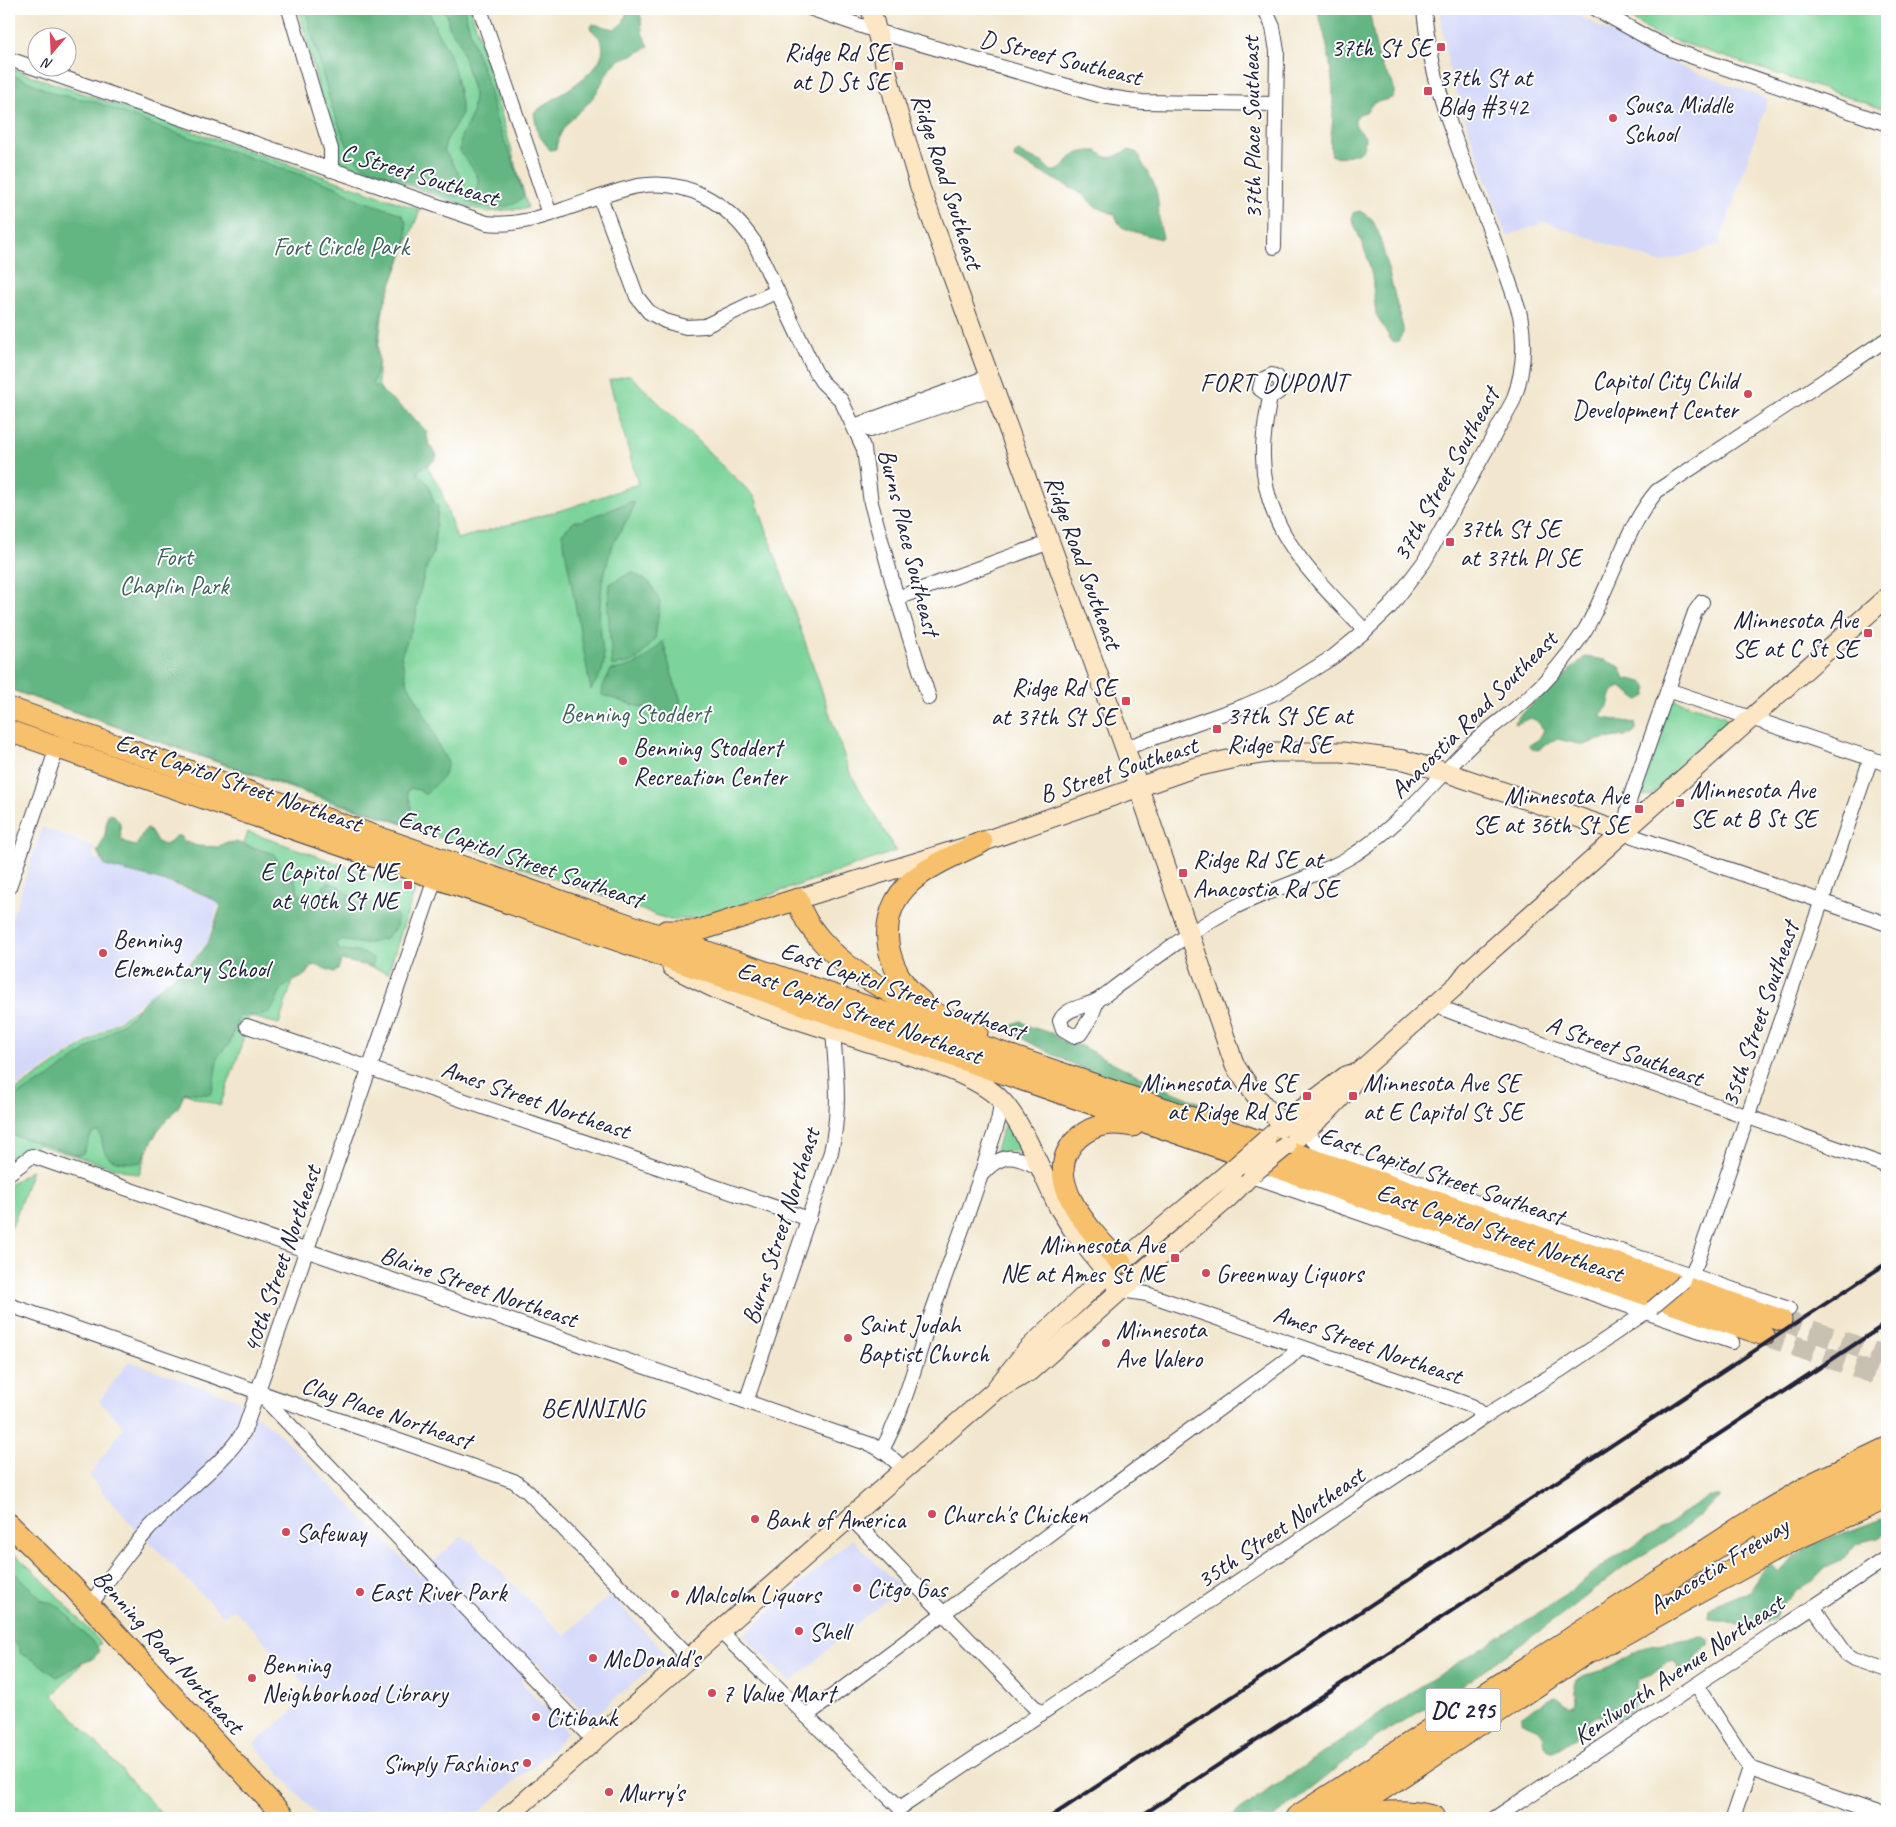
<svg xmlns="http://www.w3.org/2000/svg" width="1896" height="1827" viewBox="0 0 1896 1827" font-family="Caveat,sans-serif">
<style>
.built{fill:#d3d8f9}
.green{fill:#7bd49a;stroke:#4e7b6a}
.forest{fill:#64b682;stroke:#436c5e}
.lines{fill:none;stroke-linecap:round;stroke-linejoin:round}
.primary-tunnel{stroke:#c8c0b1;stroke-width:21;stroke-dasharray:21 11;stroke-linecap:butt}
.street-casing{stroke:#414051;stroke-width:16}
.secondary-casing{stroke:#414051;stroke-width:21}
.primary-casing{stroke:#414051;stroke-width:23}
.highway-casing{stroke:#414051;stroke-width:27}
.street{stroke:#fff;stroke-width:14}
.secondary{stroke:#fce6c4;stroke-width:19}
.primary{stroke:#f7c06c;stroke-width:21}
.highway{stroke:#f7c06c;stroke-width:25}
.rail{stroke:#22223b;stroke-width:4}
.street-bridge-casing{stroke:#414051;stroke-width:16;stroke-linecap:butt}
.secondary-bridge-casing{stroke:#414051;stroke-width:21;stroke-linecap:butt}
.street-bridge{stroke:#fff;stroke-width:14}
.secondary-bridge{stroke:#fce6c4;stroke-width:19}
.poi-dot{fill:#d1495b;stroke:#fff;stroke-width:2}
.labels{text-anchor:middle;stroke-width:4;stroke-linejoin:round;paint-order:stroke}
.shield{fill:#fff;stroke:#646476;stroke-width:1}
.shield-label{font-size:24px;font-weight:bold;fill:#22223b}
.poi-label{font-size:25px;fill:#22223b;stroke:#fff;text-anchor:start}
.street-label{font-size:25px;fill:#22223b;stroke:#fff}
.park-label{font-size:25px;fill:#41605c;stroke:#fff}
.neighbourhood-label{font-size:26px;letter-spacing:1px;fill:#22223b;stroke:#fff}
</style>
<rect width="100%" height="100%" fill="#fff"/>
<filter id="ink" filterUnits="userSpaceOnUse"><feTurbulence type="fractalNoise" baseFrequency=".02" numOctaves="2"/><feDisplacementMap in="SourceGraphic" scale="10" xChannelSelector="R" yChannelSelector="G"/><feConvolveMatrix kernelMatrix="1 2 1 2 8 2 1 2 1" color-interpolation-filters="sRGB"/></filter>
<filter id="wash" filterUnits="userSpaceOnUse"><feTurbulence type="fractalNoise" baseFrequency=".0096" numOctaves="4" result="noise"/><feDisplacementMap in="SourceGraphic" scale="20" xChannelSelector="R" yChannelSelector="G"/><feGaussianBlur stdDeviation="1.12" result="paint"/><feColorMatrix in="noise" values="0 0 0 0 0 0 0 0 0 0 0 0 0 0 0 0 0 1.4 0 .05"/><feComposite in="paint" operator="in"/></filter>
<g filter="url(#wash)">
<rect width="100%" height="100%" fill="#f2e7ce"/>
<g class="built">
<polygon points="1439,9 1567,9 1646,52 1677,65 1768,99 1719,245 1661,263 1545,222 1507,236 1471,137 1449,68"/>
<polygon points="42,827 95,847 92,858 220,901 207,942 187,964 125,1015 9,1092 9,928"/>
<polygon points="129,1361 239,1400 286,1440 419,1575 462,1536 472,1542 564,1636 610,1595 667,1654 591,1719 536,1662 520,1681 568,1732 553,1749 472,1818 319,1818 254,1744 313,1693 234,1609 223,1616 129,1522 89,1476 124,1426 99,1401"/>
<polygon points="852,1539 901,1588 848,1631 791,1683 743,1635"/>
</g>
<g class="green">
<polygon points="299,9 471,9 528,208 485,212 336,160"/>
<polygon points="1618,9 1887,9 1887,110 1652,33"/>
<polygon points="9,68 420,210 384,303 378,350 378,384 440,488 457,539 569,508 638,484 609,380 630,375 755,497 850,773 896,851 704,918 670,920 371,813 333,803 9,689"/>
<polygon points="1675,700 1724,716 1727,721 1727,725 1650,796 1644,796 1641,791 1670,703"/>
<polygon points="248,832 415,890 388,973 304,944 279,1024 248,1016 240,1051 220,1106 183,1093 164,1101 139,1175 38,1145 9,1165 9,1095 205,963"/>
<polygon points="1006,1119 1023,1152 1009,1151 994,1156"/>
<polygon points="32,1170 12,1227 9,1226 9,1185"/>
<polygon points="9,1550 36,1573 101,1643 53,1695 165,1818 9,1818"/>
</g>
<g class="forest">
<polygon points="305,9 428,9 436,30 449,52 454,67 461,103 461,115 446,141 444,150 464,182 463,192 459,196 453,197 363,166 351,155 332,108"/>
<path d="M442 9H464L475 49 487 81 497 123 514 164 524 195C512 213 485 207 467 202 490 183 474 171 460 152L461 137 472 115 474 94 460 43 449 27 447 15Z"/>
<path d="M628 9 639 12 641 17 642 33 649 46C640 54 628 55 618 61 605 70 603 85 594 96 579 116 560 122 556 149L550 150 538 134 534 113C550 98 614 70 601 40 599 36 593 32 590 28L593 24 615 29 623 23Z"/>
<path d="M1317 9H1369C1373 28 1374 50 1383 68 1388 77 1398 85 1393 97L1389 99 1373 103 1366 112 1359 114 1355 119V125L1365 137 1364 146 1362 151C1352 155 1342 158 1332 156 1328 143 1333 127 1333 113 1334 77 1328 43 1317 9Z"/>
<path d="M9 74 21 78 55 94 93 101 156 126 334 186 360 200 396 212 402 215 406 222 407 239 381 314 377 346 379 362 373 384 412 416 426 431 429 445 436 453 437 457C431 466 424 464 418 471L419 475 429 485 433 500 438 507 433 554 426 568 417 603 416 618 401 656 407 682 432 728 437 743 448 763 443 777 425 795 419 790 410 788 407 792C411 804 415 814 405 824L271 780 9 689Z"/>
<path d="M1128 150C1141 152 1138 155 1143 165 1148 173 1153 180 1156 190 1160 205 1157 222 1163 237L1161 239C1154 237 1126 230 1122 227 1118 224 1117 218 1114 214L1094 206 1082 194 1014 158 1015 153 1019 151 1026 156 1042 162 1051 171C1064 172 1064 162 1073 156 1081 151 1088 151 1097 151 1110 162 1113 157 1128 150Z"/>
<polygon points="1360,211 1372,219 1379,234 1403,328 1403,333 1398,341 1395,342 1391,340 1376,314 1372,276 1367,256 1352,219 1353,213"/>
<polygon points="630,502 634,503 632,511 612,546 602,582 599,618 604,661 602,671 591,690 562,533 575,521 581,521"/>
<polygon points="632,572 650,583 660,602 655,639 637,660 628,663 612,666 608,608 610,584"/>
<path d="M663 641 672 675 681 701 676 716 672 717 602 695 603 686 611 670C640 666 643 661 663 641Z"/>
<path d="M1585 657 1605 660 1620 667 1625 678 1642 682 1648 687 1646 696 1639 700 1621 687C1609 690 1612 696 1608 706 1606 710 1602 712 1601 716L1604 718 1635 723 1636 728 1635 732 1631 735 1598 740 1584 745 1557 739 1545 744 1539 750 1531 749 1528 746 1539 739 1544 730 1537 721 1531 718 1516 724 1515 723 1518 717Z"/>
<path d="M108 814 114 815 120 823 121 839 128 844 135 846C141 841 141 833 147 828 155 834 153 843 166 845L176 836H181L184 841 197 846 218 847 224 843 236 842 274 854 281 866 294 877 297 889 302 898 318 905H323L328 899 323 889 324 885 328 882 340 887 358 903C375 904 388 897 397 917L396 927 384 940 380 939C370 947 352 942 340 940L336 943 339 950 364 953 369 955 373 959 372 967 341 960 338 970 334 972 315 965 312 966C310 968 307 973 305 975 299 980 290 981 284 987 276 994 277 1007 267 1013 259 1018 248 1014 239 1016L230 1043 218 1056 212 1092 211 1094H202L185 1092 179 1106 158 1130 141 1162 137 1163C124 1162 107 1164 103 1147 102 1142 102 1136 98 1132L92 1133 83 1153 79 1155 9 1134V1101L17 1095 48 1078 131 1017 149 996 188 965 203 950 209 940 221 906C212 890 126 872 105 866L97 851C108 836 104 831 108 814Z"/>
<path d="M1021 1021 1031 1027 1051 1033 1065 1043 1081 1046 1156 1085 1227 1114 1230 1123C1166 1100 1100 1080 1040 1048 1030 1042 1018 1038 1011 1029L1015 1023Z"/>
<polygon points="1710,1496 1720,1496 1720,1498 1669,1539 1623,1567 1565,1613 1455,1691 1378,1736 1273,1818 1228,1818 1424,1684 1550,1606 1607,1563"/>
<polygon points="1887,1517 1887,1532 1878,1538 1865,1541 1856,1545 1840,1561 1825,1568 1812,1581 1796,1590 1783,1603 1776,1616 1771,1620 1738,1626 1708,1616 1709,1608 1713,1606 1749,1591 1767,1565 1771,1564 1779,1571 1809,1546"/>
<path d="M9 1567 43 1601 53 1603 63 1610 83 1633 93 1642 99 1650C95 1660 88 1661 79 1664 71 1668 65 1674 57 1677L34 1660 20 1653V1648L9 1638Z"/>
<path d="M1701 1637 1709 1641V1644L1696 1655 1688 1676 1684 1677 1681 1676 1676 1664 1673 1661H1668L1650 1675 1638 1679C1636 1691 1640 1702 1630 1712 1615 1727 1606 1712 1594 1717 1588 1720 1585 1727 1581 1732 1577 1736 1557 1751 1552 1751 1542 1750 1546 1738 1541 1732 1536 1726 1527 1728 1522 1721V1717C1533 1709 1542 1700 1556 1697 1563 1700 1567 1709 1575 1706L1576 1702 1574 1685 1576 1680 1582 1676 1604 1670 1650 1645Z"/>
</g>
</g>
<g filter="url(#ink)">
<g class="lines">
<g class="primary-tunnel">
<polyline points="1781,1320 1887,1357"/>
<polyline points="1764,1335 1887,1378"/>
</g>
<defs>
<g id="street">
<polyline points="289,9 319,111 331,149 331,170"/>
<polyline points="480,9 550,214"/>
<polyline points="812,9 876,31 1102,96 1142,102 1276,104"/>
<polyline points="1265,9 1273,27 1277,51 1274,247"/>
<polyline points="1596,9 1648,38 1673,50 1887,124"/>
<path d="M9 59 487 223C514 226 540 218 565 209 589 201 613 191 638 186 687 178 728 203 754 242L815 371 822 382 841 400 864 449 871 503 897 598 929 698"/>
<polyline points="600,197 637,297 649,312 665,321 686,327 705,326 777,291"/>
<path d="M1270 396C1278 394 1281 391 1282 383L1277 377 1272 375 1262 380 1260 389 1270 396C1267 416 1262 436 1263 457 1264 534 1317 579 1365 631"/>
<polyline points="854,426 990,376"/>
<polyline points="870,430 994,388"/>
<polyline points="897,598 1050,542"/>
<polyline points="1702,602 1695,612 1630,798 1624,833 1887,924"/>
<polyline points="1668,690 1887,764"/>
<path d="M1125 748 1244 706 1277 692 1333 657 1365 631 1390 607 1424 562 1513 401C1524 372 1526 345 1520 315 1490 213 1433 116 1424 9"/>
<polyline points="9,887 57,748"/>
<path d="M1097 1001 1091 1017 1080 1034 1073 1036 1063 1030 1060 1021C1066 1007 1086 1007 1098 1000 1107 994 1116 986 1125 980 1159 956 1193 929 1231 909 1271 888 1316 878 1355 854 1401 824 1431 784 1469 747 1483 733 1499 722 1514 710 1541 688 1566 660 1585 630 1610 588 1625 528 1657 491L1887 339"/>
<polyline points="1434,1005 1460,1015 1887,1166"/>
<polyline points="247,1026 809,1219"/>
<polyline points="1304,1132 1315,1142 1339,1156 1691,1275 1789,1309"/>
<path d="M9 1173 32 1156 872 1445C885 1451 894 1459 904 1470"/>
<path d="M981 1175C1002 1152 1014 1154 1039 1168"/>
<polyline points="1249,1176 1267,1181 1732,1342"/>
<polyline points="1684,1281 1691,1275 1698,1260 1871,758"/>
<polyline points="1121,1290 1147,1294 1447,1397 1472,1406 1485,1416"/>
<polyline points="9,1305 514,1481 528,1492 689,1658"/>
<polyline points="260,1394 594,1741"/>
<path d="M746 1402 831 1152C841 1107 836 1075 833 1030"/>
<path d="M882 1450C907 1404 918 1352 935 1304 953 1253 973 1202 989 1150 994 1133 1002 1116 1000 1098"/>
<polyline points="850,1517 1041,1714"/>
<path d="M90 1605C112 1575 134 1543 161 1516 187 1489 225 1462 244 1431L435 879"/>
<polyline points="1813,1607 1846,1654 1854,1659 1887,1670"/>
<polyline points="720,1631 900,1808 1485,1416 1562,1369 1652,1308"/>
<polyline points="1696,1685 1750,1768 1887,1816"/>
<polyline points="806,1716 1135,1470 1289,1358 1300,1347"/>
<polyline points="1495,1818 1887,1558"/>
<polyline points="1733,1818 1750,1768"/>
</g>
<g id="secondary">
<path d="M871 9 895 103 920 187 1125 748 1235 1066C1249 1086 1264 1111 1285 1124 1291 1127 1298 1129 1304 1132"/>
<polyline points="798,899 982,842 1196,767 1241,757 1274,752 1342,752 1404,760 1445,772 1624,833"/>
<path d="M672 967C686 974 701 982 716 989 762 1010 813 1024 862 1040 900 1053 973 1071 1000 1099 1024 1123 1043 1177 1059 1208L1075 1233 1121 1290"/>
<path d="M1295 1139C1319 1120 1345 1098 1360 1071L1458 984 1468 971 1887 597"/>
<polyline points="1266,1140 1301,1110 1346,1076 1352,1074"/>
<polyline points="1001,1388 1030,1371 1121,1290 1227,1199 1253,1173"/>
<polyline points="506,1818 993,1392 1027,1350 1107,1274 1234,1168"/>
</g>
<g id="primary">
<polyline points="9,708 629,925 1781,1320"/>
<polyline points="9,731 1764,1335"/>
<path d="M666 931H697L798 899C801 915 810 927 820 939 861 987 922 1006 977 1032"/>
<path d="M921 1001C884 971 873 915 912 881 932 864 959 854 982 842"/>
<path d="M1121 1263C1094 1235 1035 1176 1079 1137 1096 1123 1113 1122 1133 1126"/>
<polyline points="9,1524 73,1587 285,1818"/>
</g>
<g id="highway">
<polyline points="1767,1532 1831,1498 1887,1472"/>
<polyline points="1595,1648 1789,1540 1887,1496"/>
<polyline points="1298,1818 1768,1512 1816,1484 1887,1450"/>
<polyline points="1336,1818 1608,1636"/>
<path d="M1357 1818C1382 1813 1407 1811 1432 1818"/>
</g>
</defs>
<use href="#street" class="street-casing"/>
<use href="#secondary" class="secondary-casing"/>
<use href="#primary" class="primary-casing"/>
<use href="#highway" class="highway-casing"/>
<use href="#street" class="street"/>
<use href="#secondary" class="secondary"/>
<use href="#primary" class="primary"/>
<use href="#highway" class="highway"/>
<g class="rail">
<polyline points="1049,1818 1887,1263"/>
<polyline points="1138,1818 1887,1323"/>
</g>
<defs>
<polyline id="street-bridge" points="1652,1308 1684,1281"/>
<g id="secondary-bridge">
<polyline points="1234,1168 1266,1140"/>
<polyline points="1253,1173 1286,1146"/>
</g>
</defs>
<use href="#street-bridge" class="street-bridge-casing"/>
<use href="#secondary-bridge" class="secondary-bridge-casing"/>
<use href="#street-bridge" class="street-bridge"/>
<use href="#secondary-bridge" class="secondary-bridge"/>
</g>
</g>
<g class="poi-dot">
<rect x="1436" y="42" width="10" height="10" rx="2.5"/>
<rect x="894" y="61" width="10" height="10" rx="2.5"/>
<rect x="1423" y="86" width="10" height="10" rx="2.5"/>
<circle cx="1613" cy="118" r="5"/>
<circle cx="1748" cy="394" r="5"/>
<rect x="1445" y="537" width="10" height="10" rx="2.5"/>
<rect x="1863" y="628" width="10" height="10" rx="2.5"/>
<rect x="1121" y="696" width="10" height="10" rx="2.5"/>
<rect x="1212" y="724" width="10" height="10" rx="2.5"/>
<circle cx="623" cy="761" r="5"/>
<rect x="1675" y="798" width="10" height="10" rx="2.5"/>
<rect x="1634" y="804" width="10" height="10" rx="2.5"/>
<rect x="1178" y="868" width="10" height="10" rx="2.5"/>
<rect x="403" y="880" width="10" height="10" rx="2.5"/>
<circle cx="103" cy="953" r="5"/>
<rect x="1302" y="1091" width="10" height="10" rx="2.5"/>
<rect x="1348" y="1091" width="10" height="10" rx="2.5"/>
<rect x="1170" y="1253" width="10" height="10" rx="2.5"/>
<circle cx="1206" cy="1273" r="5"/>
<circle cx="848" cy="1338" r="5"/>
<circle cx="1106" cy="1343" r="5"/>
<circle cx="932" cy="1514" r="5"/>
<circle cx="755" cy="1519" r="5"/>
<circle cx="286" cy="1532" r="5"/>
<circle cx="857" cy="1588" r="5"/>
<circle cx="360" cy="1592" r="5"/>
<circle cx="675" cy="1594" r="5"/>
<circle cx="799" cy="1631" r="5"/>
<circle cx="593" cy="1658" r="5"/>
<circle cx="252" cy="1678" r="5"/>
<circle cx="712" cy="1693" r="5"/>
<circle cx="536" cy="1717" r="5"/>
<circle cx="527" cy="1763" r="5"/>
<circle cx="609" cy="1792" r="5"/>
</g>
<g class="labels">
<rect class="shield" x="1425.5" y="1688.5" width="75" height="43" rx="4"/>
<g class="shield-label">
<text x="1463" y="1718">DC 295</text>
</g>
<g class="poi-label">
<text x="1431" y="56" text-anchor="end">37th St SE</text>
<text x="889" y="61" text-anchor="end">Ridge Rd SE<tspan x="889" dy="29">at D St SE</tspan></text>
<text x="1438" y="86">37th St at<tspan x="1438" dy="29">Bldg #342</tspan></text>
<text x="1623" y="113">Sousa Middle<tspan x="1623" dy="29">School</tspan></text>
<text x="1738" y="389" text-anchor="end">Capitol City Child<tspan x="1738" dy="29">Development Center</tspan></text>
<text x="1460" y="537">37th St SE<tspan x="1460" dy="29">at 37th Pl SE</tspan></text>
<text x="1858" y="628" text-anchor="end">Minnesota Ave<tspan x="1858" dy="29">SE at C St SE</tspan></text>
<text x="1116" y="696" text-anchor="end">Ridge Rd SE<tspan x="1116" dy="29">at 37th St SE</tspan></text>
<text x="1227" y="724">37th St SE at<tspan x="1227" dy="29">Ridge Rd SE</tspan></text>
<text x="633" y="756">Benning Stoddert<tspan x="633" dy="29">Recreation Center</tspan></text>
<text x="1690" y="798">Minnesota Ave<tspan x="1690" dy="29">SE at B St SE</tspan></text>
<text x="1629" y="804" text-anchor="end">Minnesota Ave<tspan x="1629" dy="29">SE at 36th St SE</tspan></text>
<text x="1193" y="868">Ridge Rd SE at<tspan x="1193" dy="29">Anacostia Rd SE</tspan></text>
<text x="398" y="880" text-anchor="end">E Capitol St NE<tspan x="398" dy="29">at 40th St NE</tspan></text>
<text x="113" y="948">Benning<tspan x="113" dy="29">Elementary School</tspan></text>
<text x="1297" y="1091" text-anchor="end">Minnesota Ave SE<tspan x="1297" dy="29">at Ridge Rd SE</tspan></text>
<text x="1363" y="1091">Minnesota Ave SE<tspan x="1363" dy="29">at E Capitol St SE</tspan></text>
<text x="1165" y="1253" text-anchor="end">Minnesota Ave<tspan x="1165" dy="29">NE at Ames St NE</tspan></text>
<text x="1216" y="1282">Greenway Liquors</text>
<text x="858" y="1333">Saint Judah<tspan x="858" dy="29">Baptist Church</tspan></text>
<text x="1116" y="1338">Minnesota<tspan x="1116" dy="29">Ave Valero</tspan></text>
<text x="942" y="1523">Church's Chicken</text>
<text x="765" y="1528">Bank of America</text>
<text x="296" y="1541">Safeway</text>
<text x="867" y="1597">Citgo Gas</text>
<text x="370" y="1601">East River Park</text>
<text x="685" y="1603">Malcolm Liquors</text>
<text x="809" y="1640">Shell</text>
<text x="603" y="1667">McDonald's</text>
<text x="262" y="1673">Benning<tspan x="262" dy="29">Neighborhood Library</tspan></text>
<text x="722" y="1702">7 Value Mart</text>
<text x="546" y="1726">Citibank</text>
<text x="517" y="1772" text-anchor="end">Simply Fashions</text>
<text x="619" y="1801">Murry's</text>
</g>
<g class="street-label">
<text transform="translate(1061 57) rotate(14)" y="9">D Street Southeast</text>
<text transform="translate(1251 128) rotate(-91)" y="9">37th Place Southeast</text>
<text transform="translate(420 174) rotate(17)" y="9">C Street Southeast</text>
<text transform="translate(948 181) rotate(72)" y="9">Ridge Road Southeast</text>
<text transform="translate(1445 474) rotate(-61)" y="9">37th Street Southeast</text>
<text transform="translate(910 542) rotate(76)" y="9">Burns Place Southeast</text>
<text transform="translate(1084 562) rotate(70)" y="9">Ridge Road Southeast</text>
<text transform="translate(1473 714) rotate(-45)" y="9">Anacostia Road Southeast</text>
<text transform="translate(1118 769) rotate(-18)" y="9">B Street Southeast</text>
<text transform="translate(239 782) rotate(19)" y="9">East Capitol Street Northeast</text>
<text transform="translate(521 858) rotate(19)" y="9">East Capitol Street Southeast</text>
<text transform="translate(903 990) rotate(19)" y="9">East Capitol Street Southeast</text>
<text transform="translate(860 1012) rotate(20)" y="9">East Capitol Street Northeast</text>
<text transform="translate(1759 1014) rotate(-71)" y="9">35th Street Southeast</text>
<text transform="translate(1625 1050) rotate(20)" y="9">A Street Southeast</text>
<text transform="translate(536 1099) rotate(19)" y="9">Ames Street Northeast</text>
<text transform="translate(1442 1175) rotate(19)" y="9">East Capitol Street Southeast</text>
<text transform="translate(780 1226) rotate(-72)" y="9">Burns Street Northeast</text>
<text transform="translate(1500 1232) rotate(19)" y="9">East Capitol Street Northeast</text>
<text transform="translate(281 1259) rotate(-71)" y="9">40th Street Northeast</text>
<text transform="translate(479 1286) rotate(19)" y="9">Blaine Street Northeast</text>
<text transform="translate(1368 1344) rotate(19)" y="9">Ames Street Northeast</text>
<text transform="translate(387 1412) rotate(19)" y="9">Clay Place Northeast</text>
<text transform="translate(1280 1527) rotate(-34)" y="9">35th Street Northeast</text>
<text transform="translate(1718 1565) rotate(-32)" y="9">Anacostia Freeway</text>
<text transform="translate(169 1651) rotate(48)" y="9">Benning Road Northeast</text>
<text transform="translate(1678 1669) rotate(-34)" y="9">Kenilworth Avenue Northeast</text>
</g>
<g class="park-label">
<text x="341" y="255">Fort Circle Park</text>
<text x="174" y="565">Fort<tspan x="174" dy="29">Chaplin Park</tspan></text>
<text x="635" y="722">Benning Stoddert</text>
</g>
<g class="neighbourhood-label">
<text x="1274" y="391">FORT DUPONT</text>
<text x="593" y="1417">BENNING</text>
</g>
</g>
<rect width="1896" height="1827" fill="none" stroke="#fff" stroke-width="30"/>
<g transform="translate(52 52) rotate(199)"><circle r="24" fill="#ffffff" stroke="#a7a7b1"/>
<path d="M0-4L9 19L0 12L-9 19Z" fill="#d1495b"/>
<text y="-8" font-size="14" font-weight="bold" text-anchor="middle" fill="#22223b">N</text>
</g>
</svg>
